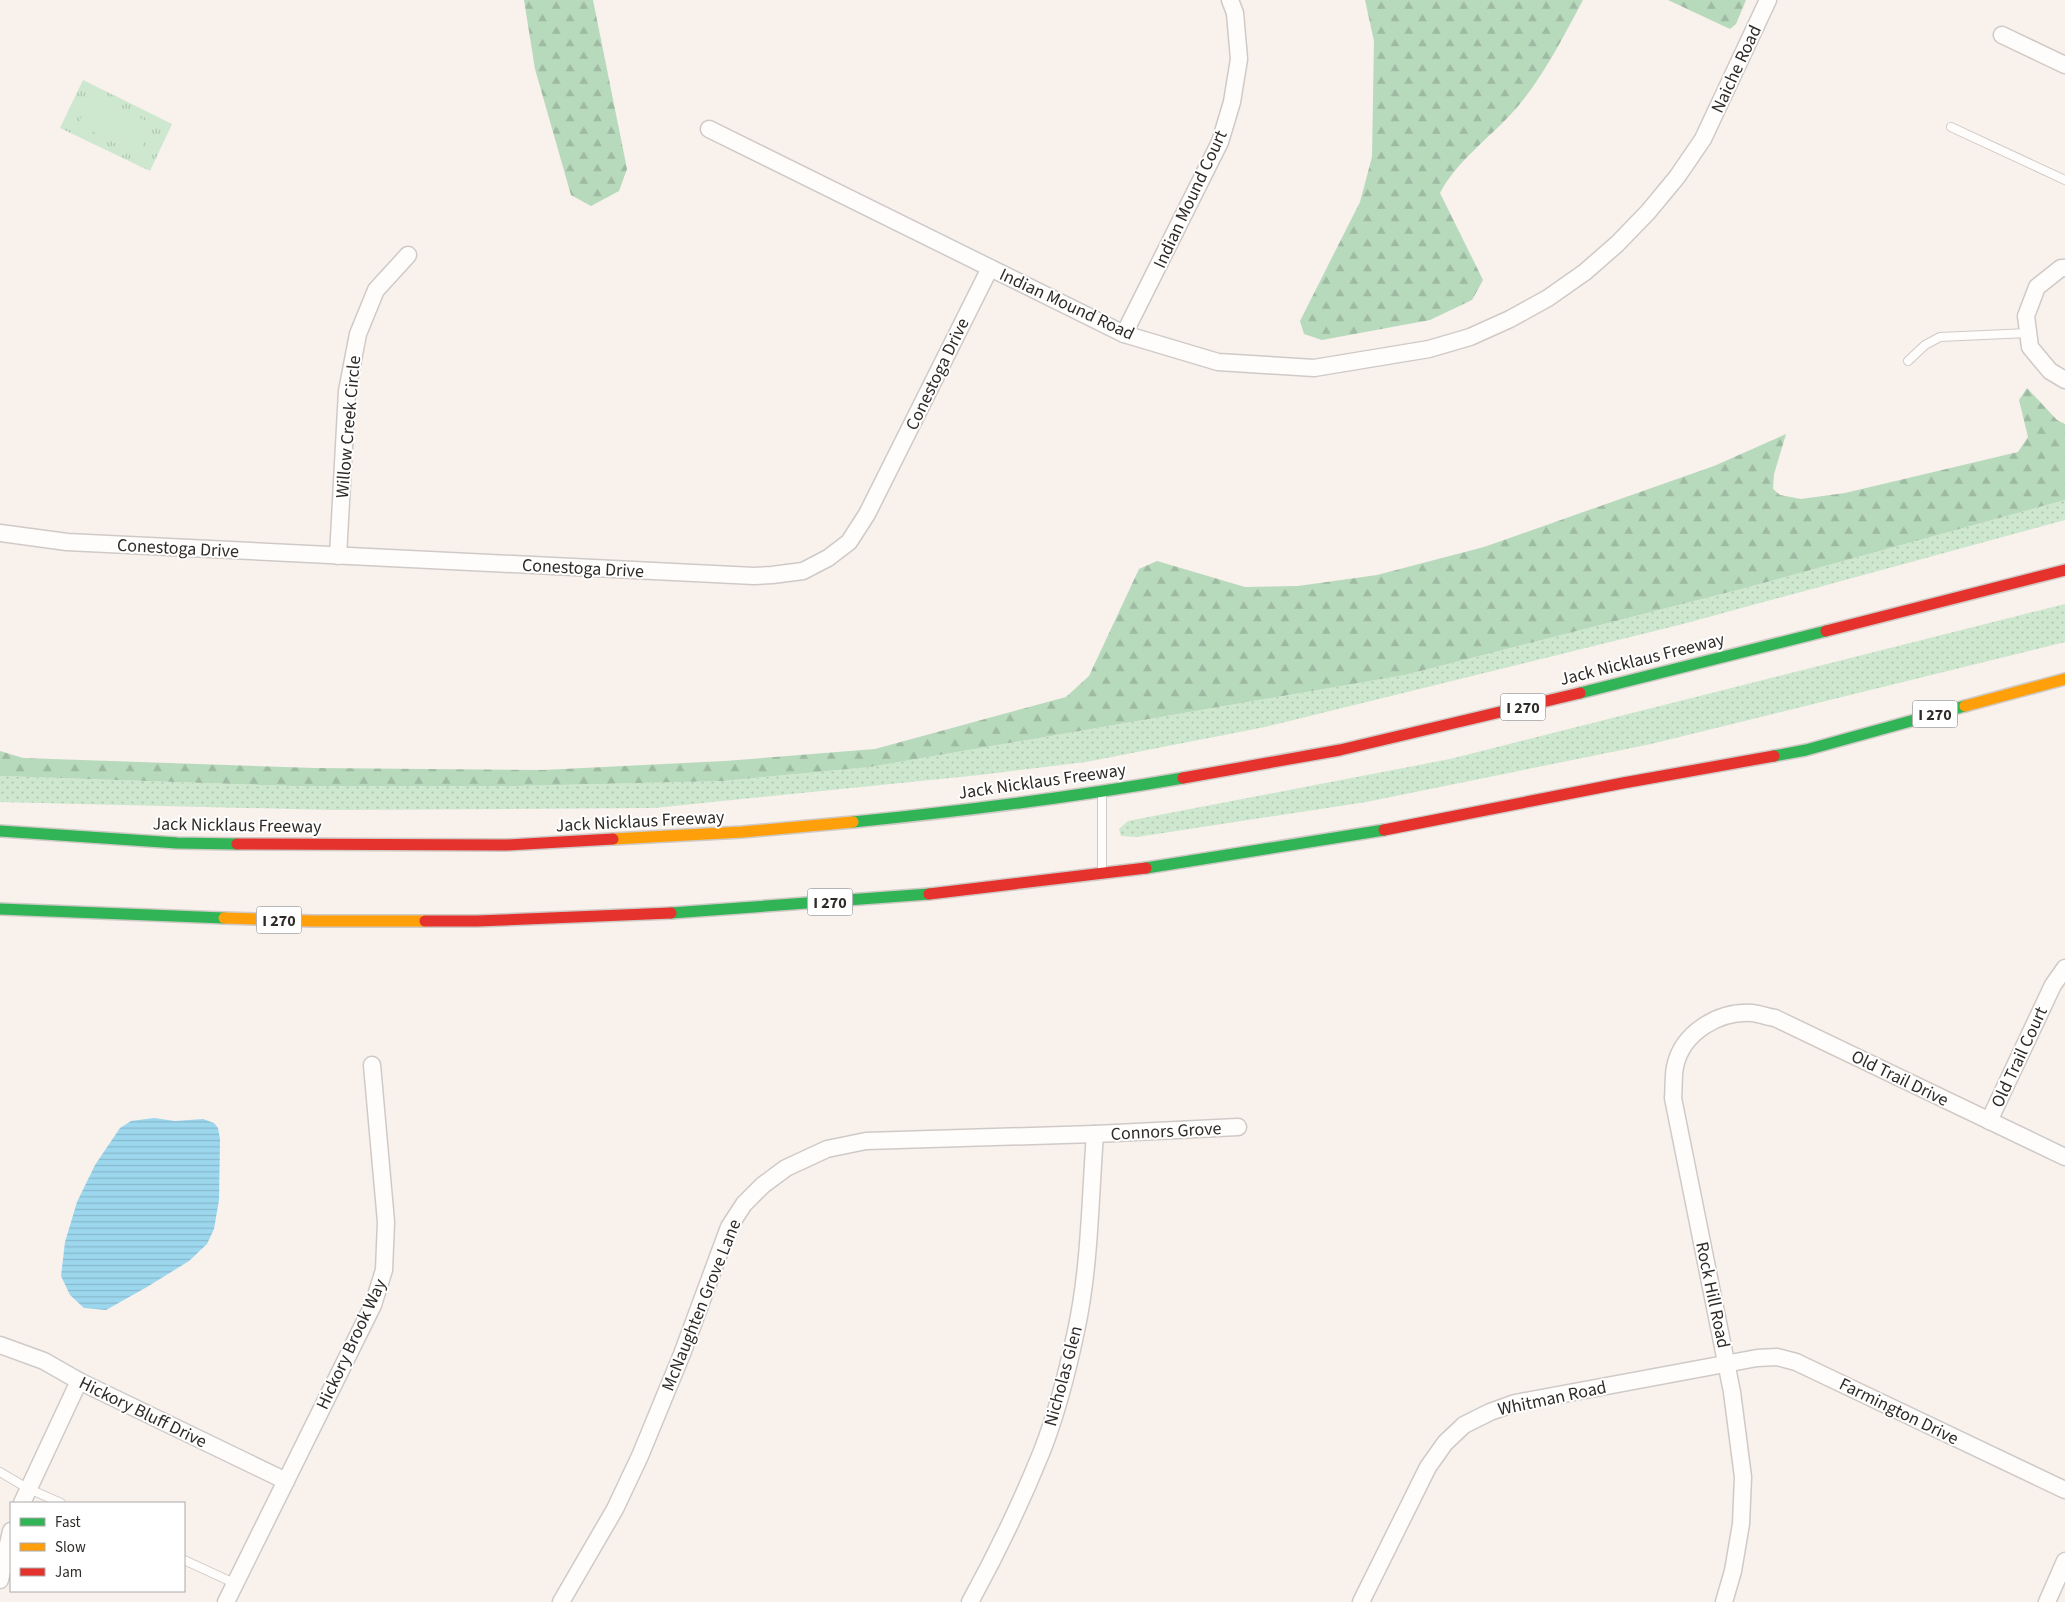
<svg xmlns="http://www.w3.org/2000/svg" width="2065" height="1602" viewBox="0 0 2065 1602" font-family="'Source Sans 3',sans-serif">
<style>
.grass{fill:url(#grass-dots)}
.forest{fill:url(#forest-firs)}
.park{fill:url(#park-tufts)}
.garden{fill:#cee7cf}
.water{fill:url(#water-rules)}
.lines{fill:none;stroke-linecap:round;stroke-linejoin:round}
.lane-casing{stroke:#d0cac7;stroke-width:10}
.street-casing{stroke:#d0cac7;stroke-width:19}
.fast-casing{stroke:#d0cac7;stroke-width:14}
.slow-casing{stroke:#d0cac7;stroke-width:14}
.jam-casing{stroke:#d0cac7;stroke-width:14}
.lane{stroke:#fefdfc;stroke-width:8}
.street{stroke:#fefdfc;stroke-width:16}
.fast{stroke:#30b455;stroke-width:11}
.slow{stroke:#ff9f0a;stroke-width:11}
.jam{stroke:#e5322d;stroke-width:11}
.labels{text-anchor:middle;stroke-width:4;stroke-linejoin:round;paint-order:stroke}
.shield{fill:#fff;stroke:#6e6b68;stroke-width:1}
.shield-label{font-size:16px;font-weight:bold;fill:#302b28}
.street-label{font-size:18px;fill:#302b28;stroke:#fff}
</style>
<defs>
<pattern id="grass-dots" width="8" height="8" patternUnits="userSpaceOnUse" patternTransform="scale(1.25)"><rect width="8" height="8" fill="#cee7cf"/><path d="M2 2h.1M6 6h.1" fill="none" stroke="#b1c6b2" stroke-width="1.8" stroke-linecap="round"/></pattern>
<pattern id="forest-firs" width="22" height="20" patternUnits="userSpaceOnUse" patternTransform="scale(1.25)"><rect width="22" height="20" fill="#b7d9bc"/><path d="M5 1l3.5 6h-7zM16 11l3.5 6h-7z" fill="#9ebaa2"/></pattern>
<pattern id="park-tufts" width="24" height="20" patternUnits="userSpaceOnUse" patternTransform="scale(1.25)"><rect width="24" height="20" fill="#cee7cf"/><path d="M3 7l-1-3M5 7V3M7 7l1-3M15 17l-1-3M17 17v-4M19 17l1-3" fill="none" stroke="#b1c6b2"/></pattern>
<pattern id="water-rules" width="6" height="5" patternUnits="userSpaceOnUse" patternTransform="scale(1.25)"><rect width="6" height="5" fill="#9cd7ee"/><path d="M0 2.5h6" fill="none" stroke="#87b9cc"/></pattern>
</defs>
<rect width="100%" height="100%" fill="#f8f1ec"/>
<g class="grass">
<polygon points="2065,500 2065,520 1683,624 1265,727 1086,762 980,775 654,808 332,810 0,802 0,776 293,786 517,786 723,781 870,767 1405,675 1749,587"/>
<polygon points="2065,604 2065,642 1651,744 1366,802 1137,837 1121,836 1119,829 1128,821 1450,759"/>
</g>
<g class="forest">
<polygon points="524,0 593,0 627,169 619,191 591,206 571,195 535,69"/>
<path d="M1365 0H1583C1562 39 1542 80 1512 113 1487 140 1457 161 1440 193L1483 280 1472 300 1430 320 1322 340 1304 334 1300 321 1360 202 1372 157 1374 41Z"/>
<polygon points="1668,0 1746,0 1736,24 1730,29"/>
<polygon points="2027,388 2057,420 2065,424 2065,500 1749,587 1405,675 870,767 723,781 517,786 293,786 0,776 0,751 23,758 315,768 543,770 725,761 875,749 1066,697 1089,676 1139,569 1157,561 1245,587 1298,586 1377,575 1484,547 1714,466 1786,434 1774,474 1773,489 1780,495 1801,499 1845,493 2018,452 2028,437 2019,400"/>
</g>
<polygon class="park" points="83,80 172,124 150,171 60,128"/>
<polygon class="garden" points="93,94 154,125 138,155 78,124"/>
<polygon class="water" points="154,1118 175,1121 203,1119 214,1123 218,1128 220,1139 219,1200 214,1229 207,1244 189,1261 147,1287 106,1310 84,1308 70,1295 61,1276 65,1242 77,1202 95,1165 120,1128 131,1121"/>
<g class="lines">
<defs>
<g id="lane">
<polyline points="1951,127 2065,180"/>
<polyline points="1908,361 1925,345 1940,337 2028,333"/>
<polyline points="1102,796 1102,870"/>
<polyline points="0,1472 27,1488 61,1503"/>
<polyline points="184,1560 234,1583"/>
</g>
<g id="street">
<polyline points="2002,35 2065,65"/>
<polyline points="709,129 1124,334 1218,362 1314,368 1429,349 1470,337 1510,319 1548,298 1585,272 1617,244 1648,212 1677,177 1703,139 1768,0"/>
<polyline points="2065,268 2061,268 2037,287 2026,316 2030,347 2050,371 2065,380"/>
<polyline points="1124,334 1220,142 1232,102 1239,59 1235,13 1230,0"/>
<polyline points="0,533 67,542 754,576 772,575 803,571 828,558 849,542 867,514 990,268"/>
<polyline points="338,556 347,391 358,334 376,290 408,255"/>
<polyline points="1989,1121 2053,985 2065,968"/>
<polyline points="0,1345 44,1361 79,1381 286,1481"/>
<polyline points="22,1503 79,1381"/>
<polyline points="0,1580 11,1531"/>
<polyline points="226,1602 373,1305 384,1270 386,1222 372,1065"/>
<polyline points="561,1602 615,1509 640,1456 682,1354 729,1227 744,1204 763,1185 786,1168 827,1149 866,1141 1095,1134 1238,1127"/>
<path d="M970 1602C997 1553 1021 1503 1042 1451 1056 1415 1068 1369 1076 1331 1090 1267 1090 1199 1095 1134"/>
<polyline points="1361,1602 1428,1467 1445,1443 1464,1425 1490,1412 1515,1403 1757,1358 1777,1357 1796,1362 2065,1490"/>
<path d="M1724 1602 1733 1571 1741 1524 1743 1477 1732 1392 1673 1098C1674 1088 1673 1077 1675 1067 1682 1032 1719 1011 1752 1013 1760 1014 1768 1017 1775 1018L2065 1157"/>
<polyline points="2047,1602 2065,1561"/>
</g>
<g id="fast">
<polyline points="1580,693 1826,631"/>
<polyline points="1774,756 1806,750 1965,706"/>
<path d="M853 822C964 811 1074 797 1183 778"/>
<polyline points="0,831 177,843 237,844"/>
<polyline points="1146,868 1384,830"/>
<polyline points="0,909 224,918"/>
<polyline points="671,913 929,894"/>
</g>
<g id="slow">
<polyline points="1965,706 2065,679"/>
<polyline points="613,839 742,832 853,822"/>
<polyline points="224,918 311,921 425,921"/>
</g>
<g id="jam">
<polyline points="1826,631 2065,570"/>
<polyline points="1183,778 1340,750 1580,693"/>
<polyline points="1384,830 1623,783 1774,756"/>
<polyline points="237,844 506,845 613,839"/>
<polyline points="929,894 1146,868"/>
<polyline points="425,921 477,921 671,913"/>
</g>
</defs>
<use href="#lane" class="lane-casing"/>
<use href="#street" class="street-casing"/>
<use href="#fast" class="fast-casing"/>
<use href="#slow" class="slow-casing"/>
<use href="#jam" class="jam-casing"/>
<use href="#lane" class="lane"/>
<use href="#street" class="street"/>
<use href="#fast" class="fast"/>
<use href="#slow" class="slow"/>
<use href="#jam" class="jam"/>
</g>
<g class="labels">
<g class="shield">
<rect x="1500.5" y="693.5" width="45" height="27" rx="4"/>
<rect x="1912.5" y="700.5" width="45" height="27" rx="4"/>
<rect x="807.5" y="888.5" width="45" height="27" rx="4"/>
<rect x="256.5" y="906.5" width="45" height="27" rx="4"/>
</g>
<g class="shield-label">
<text x="1523" y="713">I 270</text>
<text x="1935" y="720">I 270</text>
<text x="830" y="908">I 270</text>
<text x="279" y="926">I 270</text>
</g>
<g class="street-label">
<text transform="translate(1736 69) rotate(-65)" y="6">Naiche Road</text>
<text transform="translate(1190 199) rotate(-65)" y="6">Indian Mound Court</text>
<text transform="translate(1067 304) rotate(25)" y="6">Indian Mound Road</text>
<text transform="translate(937 374) rotate(-64)" y="6">Conestoga Drive</text>
<text transform="translate(348 427) rotate(-85)" y="6">Willow Creek Circle</text>
<text transform="translate(178 548) rotate(3)" y="6">Conestoga Drive</text>
<text transform="translate(583 568) rotate(3)" y="6">Conestoga Drive</text>
<text transform="translate(1642 659) rotate(-14)" y="6">Jack Nicklaus Freeway</text>
<text transform="translate(1042 781) rotate(-8)" y="6">Jack Nicklaus Freeway</text>
<text transform="translate(640 821) rotate(-3)" y="6">Jack Nicklaus Freeway</text>
<text transform="translate(237 825) rotate(1)" y="6">Jack Nicklaus Freeway</text>
<text transform="translate(2019 1057) rotate(-65)" y="6">Old Trail Court</text>
<text transform="translate(1900 1078) rotate(26)" y="6">Old Trail Drive</text>
<text transform="translate(1166 1131) rotate(-3)" y="6">Connors Grove</text>
<text transform="translate(1713 1295) rotate(78)" y="6">Rock Hill Road</text>
<text transform="translate(701 1305) rotate(-68)" y="6">McNaughten Grove Lane</text>
<text transform="translate(351 1344) rotate(-65)" y="6">Hickory Brook Way</text>
<text transform="translate(1063 1376) rotate(-75)" y="6">Nicholas Glen</text>
<text transform="translate(1552 1398) rotate(-12)" y="6">Whitman Road</text>
<text transform="translate(1899 1411) rotate(26)" y="6">Farmington Drive</text>
<text transform="translate(143 1412) rotate(26)" y="6">Hickory Bluff Drive</text>
</g>
</g>
<rect x="10" y="1502" width="175" height="90" fill="#ffffff" stroke="#acaaa9"/>
<rect x="20" y="1518" width="25" height="8" fill="#30b455" stroke="#acaaa9"/>
<text x="55" y="1527" font-size="15" fill="#302b28">Fast</text>
<rect x="20" y="1543" width="25" height="8" fill="#ff9f0a" stroke="#acaaa9"/>
<text x="55" y="1552" font-size="15" fill="#302b28">Slow</text>
<rect x="20" y="1568" width="25" height="8" fill="#e5322d" stroke="#acaaa9"/>
<text x="55" y="1577" font-size="15" fill="#302b28">Jam</text>
</svg>
